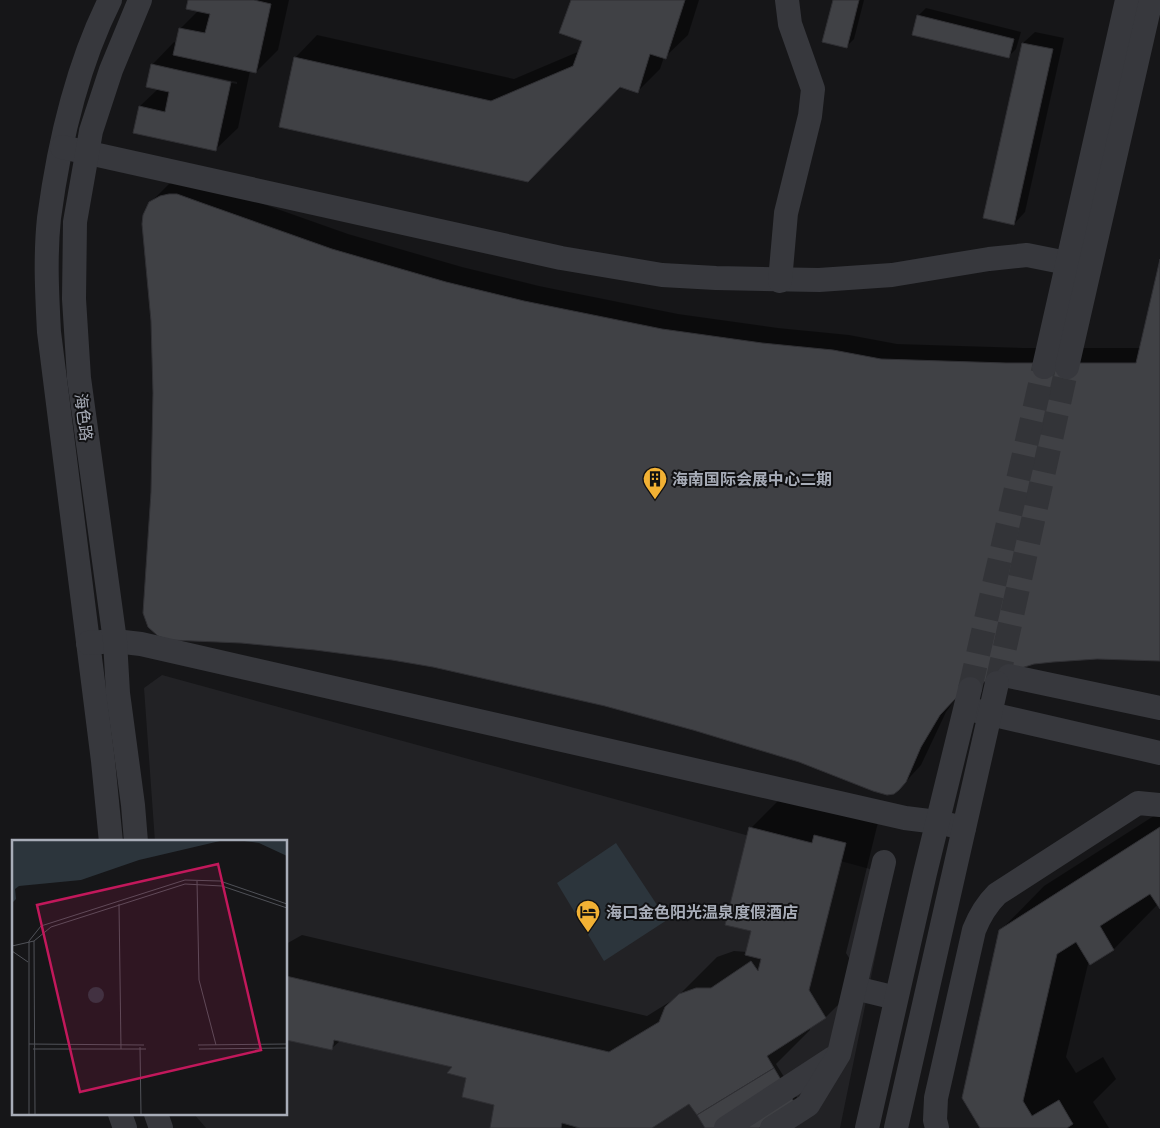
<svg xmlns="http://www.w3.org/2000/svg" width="1160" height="1128" viewBox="0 0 1160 1128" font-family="Manrope,'Noto Sans SC',sans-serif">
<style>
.built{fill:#222225}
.water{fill:#2c353c}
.shadow{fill:#0007;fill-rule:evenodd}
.building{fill:#404145;stroke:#303034}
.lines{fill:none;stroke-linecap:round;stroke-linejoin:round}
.minor-tunnel{stroke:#333438;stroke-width:24;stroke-dasharray:24 12;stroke-linecap:butt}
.minor{stroke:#37383d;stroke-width:24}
.labels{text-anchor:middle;stroke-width:4;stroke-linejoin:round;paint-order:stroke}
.street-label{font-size:16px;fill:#a8adb8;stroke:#111113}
.poi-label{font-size:16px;font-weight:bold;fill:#a8adb8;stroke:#111113;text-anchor:start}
.inset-road{fill:none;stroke:#505258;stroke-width:1}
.view{fill:#c2185b;fill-opacity:0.15;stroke:#c2185b;stroke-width:2.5}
.inset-edge{fill:none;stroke:#a8adb8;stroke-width:2.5}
</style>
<rect width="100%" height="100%" fill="#161618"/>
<polygon class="built" points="162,675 892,875 840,1128 206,1128 194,1114 286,1114 286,842 155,842 144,688"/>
<polygon class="water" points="616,843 667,920 604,961 557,883"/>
<g class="shadow">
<path d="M189 0H289L278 50 256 72 250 71 238 128 215 150 140 106 158 89 152 65 174 42 177 43 181 28 198 11ZM190 72 237 82V84L190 74Z"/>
<polygon points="572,0 699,0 688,35 665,57 664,57 660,69 637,92 620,86 550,159 295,58 317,35 514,79 580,51 584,40"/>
<polygon points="835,0 864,0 854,39 846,47"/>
<polygon points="926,8 1021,32 1016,49 1008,57 918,16"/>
<polygon points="1035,32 1064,38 1025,212 1014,224 1023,43"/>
<polygon points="193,179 348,234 462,267 539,286 678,314 778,328 849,335 897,344 1023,348 1140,348 1160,263 1160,660 1097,657 1034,663 990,677 956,698 946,712 921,765 899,789 605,704 433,666 392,658 241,642 152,492 154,393 153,200 169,184 179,180"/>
<polygon points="788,791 882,806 846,953 863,980 826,1017 809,1028 810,1030 776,1064 799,1101 756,1128 706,1128 690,1103 649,1128 585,1128 577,1126 575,1128 491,1128 496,1105 468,1077 454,1067 340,1041 331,1049 286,1031 286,944 302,935 647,1016 676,998 717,957 734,951 747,952 752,930 751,828"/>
<polygon points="1160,812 1160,907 1158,904 1114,949 1091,963 1089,960 1066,1057 1076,1073 1103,1057 1116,1079 1093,1102 1109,1128 982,1128 1000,931 1044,886"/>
</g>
<g class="building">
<polygon points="188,0 254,0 271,4 256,73 173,55 179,28 205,33 210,14 186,9"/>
<polygon points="571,0 685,0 666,59 650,54 638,93 620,87 528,182 279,127 294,57 491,101 573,66 582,41 559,33"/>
<polygon points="833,0 859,0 847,48 822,42"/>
<polygon points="917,15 1014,39 1009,58 912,35"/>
<polygon points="1022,43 1053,49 1014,225 983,218"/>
<polygon points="151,64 231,82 216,151 133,133 139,106 165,112 169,92 146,87"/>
<polygon points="169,194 177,194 202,203 332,249 446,282 524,301 662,329 762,343 833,350 881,359 1006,363 1136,363 1160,259 1160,661 1097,659 1053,662 1034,664 1012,671 979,684 956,698 940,715 921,747 906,782 899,790 894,794 887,795 873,791 799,762 693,730 605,706 433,667 392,660 315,650 241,643 170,640 158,636 148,627 143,613 151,492 153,393 151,321 142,224 143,215 149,202 160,196"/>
<polygon points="749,827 812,843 814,835 846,843 809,990 826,1018 767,1056 774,1068 697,1115 689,1104 652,1128 580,1128 562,1123 561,1128 490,1128 494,1105 462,1097 466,1078 447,1073 452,1067 334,1040 332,1050 286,1040 286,976 609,1052 659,1022 665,1007 679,994 696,988 711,988 751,961 758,971 761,959 745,955 751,931 725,925"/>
<polygon points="1160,827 1160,909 1150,894 1100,926 1114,950 1090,965 1076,942 1057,954 1023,1101 1032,1116 1059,1100 1073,1124 1067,1128 980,1128 962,1098 999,930"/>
<polygon points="774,1068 796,1105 759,1128 705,1128 697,1115"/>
</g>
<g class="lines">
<g class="minor-tunnel">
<polyline points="997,683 1067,367"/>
<polyline points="970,689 1044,367"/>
</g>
<g class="minor">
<path d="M110 0C76 68 59 143 49 218 45 256 47 294 49 332L103 761 111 842"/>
<polyline points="62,147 561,258 662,275 716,278 819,280 892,275 989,259 1027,255 1067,263"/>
<polyline points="780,281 786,213 810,116 813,89 790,24 787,0"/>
<polyline points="1044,367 1127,0"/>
<polyline points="1067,367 1151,0"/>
<polyline points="88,643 115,641 141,644 905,818 937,822 964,828"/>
<polyline points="1009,676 1160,708"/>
<polyline points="973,710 1160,753"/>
<polyline points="136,842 133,805 118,693 115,641 79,378 74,299 75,222 91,131 111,70 140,0"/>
<polyline points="855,988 896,998"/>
<polyline points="120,1114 125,1128"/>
<polyline points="156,1114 161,1128"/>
<polyline points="726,1128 833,1058"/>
<polyline points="772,1128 808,1105 839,1054 884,862"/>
<polyline points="867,1128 925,873 970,689"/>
<polyline points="896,1128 997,683"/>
<path d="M937 1128 935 1120 936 1098 974 930C980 915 986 905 997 894L1138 803 1160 805"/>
</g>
</g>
<defs>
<symbol id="building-pin" viewBox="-11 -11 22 30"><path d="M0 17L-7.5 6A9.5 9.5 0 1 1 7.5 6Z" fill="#f2b134" stroke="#111113"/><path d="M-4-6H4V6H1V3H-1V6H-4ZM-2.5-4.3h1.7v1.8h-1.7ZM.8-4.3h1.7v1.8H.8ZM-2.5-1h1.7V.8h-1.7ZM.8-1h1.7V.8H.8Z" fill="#111"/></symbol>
<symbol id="hotel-pin" viewBox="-11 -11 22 30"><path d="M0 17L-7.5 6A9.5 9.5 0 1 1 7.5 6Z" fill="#f2b134" stroke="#111113"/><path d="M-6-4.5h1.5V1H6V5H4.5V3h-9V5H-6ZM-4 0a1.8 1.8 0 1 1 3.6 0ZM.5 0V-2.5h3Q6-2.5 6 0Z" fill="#111"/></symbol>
</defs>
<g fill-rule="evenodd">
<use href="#building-pin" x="641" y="465" width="28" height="38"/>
<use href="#hotel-pin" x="574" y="898" width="28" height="38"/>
</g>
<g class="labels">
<g class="street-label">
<text transform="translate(84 417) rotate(83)" y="6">海色路</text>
</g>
<g class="poi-label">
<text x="672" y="485">海南国际会展中心二期</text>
<text x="606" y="918">海口金色阳光温泉度假酒店</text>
</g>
</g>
<g transform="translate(12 840)">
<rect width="275" height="275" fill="#161618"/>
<path d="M0 1H208L127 20 69 40 7 46 3 49 4 59 0 63ZM232 1H275V16L247 3ZM76 155a8 8 0 1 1 16 0a8 8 0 1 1-16 0Z" fill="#2c353c"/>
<path class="inset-road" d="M185 41 187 140 204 205M107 64 109 209M22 101 23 274M0 106 22 101 39 87 173 44 210 46 275 68M0 111 16 122M17 204 132 205M186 205 275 204M128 207 129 274M21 209H134M187 209 275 208M17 274V101L29 86 173 40 208 41 275 64"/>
<path class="view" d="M206 24 249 210 68 252 25 65Z"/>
<rect width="275" height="275" class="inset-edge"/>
</g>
</svg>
